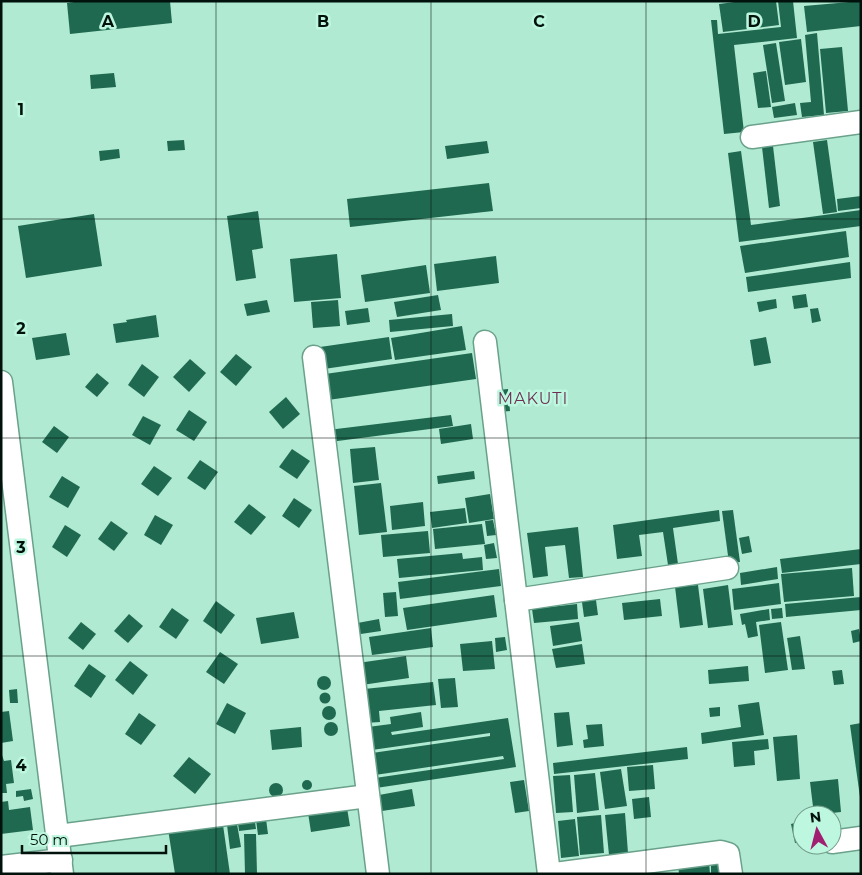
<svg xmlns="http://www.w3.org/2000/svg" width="862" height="875" viewBox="0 0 862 875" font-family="Montserrat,sans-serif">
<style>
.building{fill:#206951}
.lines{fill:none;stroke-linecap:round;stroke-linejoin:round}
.minor-casing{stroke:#6aa18b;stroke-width:25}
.minor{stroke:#fff;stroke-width:22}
.grid{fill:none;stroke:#00120b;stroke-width:1;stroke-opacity:0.55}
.labels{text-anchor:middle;stroke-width:5;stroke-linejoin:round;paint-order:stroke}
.quarter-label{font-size:16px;letter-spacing:1px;fill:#6e2f53;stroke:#bdf7df}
.grid-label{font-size:16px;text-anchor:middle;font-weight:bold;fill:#00120b;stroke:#bdf7df;stroke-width:5;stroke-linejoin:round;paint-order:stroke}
</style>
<rect width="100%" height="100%" fill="#b1ead2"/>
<g class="building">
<polygon points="81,1 170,1 172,23 70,34 67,3"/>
<polygon points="742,1 776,1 779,25 723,32 719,4"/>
<polygon points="778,1 793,1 797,38 734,45 744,132 724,134 711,20 717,20 718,34 781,27"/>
<polygon points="861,1 861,26 807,32 804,6"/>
<polygon points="817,33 824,115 802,117 800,103 811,102 805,35"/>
<polygon points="801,39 806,82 785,85 779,42"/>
<polygon points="776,43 785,101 772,103 763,45"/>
<polygon points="842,47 848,111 826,113 820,49"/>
<polygon points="766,71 771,107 758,108 753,73"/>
<polygon points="114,73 116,87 91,89 90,75"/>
<polygon points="795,103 797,115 774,118 772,107"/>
<polygon points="184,140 185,150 168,151 167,141"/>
<polygon points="827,140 837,212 823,214 813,142"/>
<polygon points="487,141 489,153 447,159 445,146"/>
<polygon points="773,146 780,206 769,208 762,147"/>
<polygon points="119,149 120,158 100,161 99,151"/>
<polygon points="741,151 751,225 861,210 861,226 739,242 728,153"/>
<polygon points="489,183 493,211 350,227 347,199"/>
<polygon points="861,196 861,208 838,211 837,199"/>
<polygon points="258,211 263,248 252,250 256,278 236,281 227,216"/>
<polygon points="94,214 102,266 26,278 18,226"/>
<polygon points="846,231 849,257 745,273 740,246"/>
<polygon points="337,254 341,298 294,302 290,259"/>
<polygon points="496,256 499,283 437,291 434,264"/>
<polygon points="850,262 851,278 748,292 746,277"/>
<polygon points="426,265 430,293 365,302 361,275"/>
<polygon points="806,294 808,307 794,309 792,296"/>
<polygon points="438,295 441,310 397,317 394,302"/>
<polygon points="776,299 777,308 759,312 757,302"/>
<polygon points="267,300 270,312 247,316 244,304"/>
<polygon points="338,300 340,326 313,328 311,302"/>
<polygon points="368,308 370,322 347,325 345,311"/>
<polygon points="818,308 821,321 812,323 810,309"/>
<polygon points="452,314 453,326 390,332 389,320"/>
<polygon points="156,315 159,337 116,343 113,324 127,322 126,320"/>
<polygon points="462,326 466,350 395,360 391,338"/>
<polygon points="66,333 70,355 36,360 32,338"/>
<polygon points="389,337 392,359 324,369 320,347"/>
<polygon points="766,337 771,363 754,366 750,340"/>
<polygon points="472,353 476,379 328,400 325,374"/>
<polygon points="236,354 252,367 236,386 220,372"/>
<polygon points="190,359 206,373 189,392 173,377"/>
<polygon points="142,364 159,377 144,397 128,385"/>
<polygon points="97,373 109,383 97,397 85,387"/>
<polygon points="508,389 510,411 500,412 498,390"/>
<polygon points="286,397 300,414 283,429 269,412"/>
<polygon points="189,410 207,422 194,441 176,430"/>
<polygon points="451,415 453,426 330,442 328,430"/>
<polygon points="143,416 161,425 150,445 132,435"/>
<polygon points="471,424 473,439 441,444 439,429"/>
<polygon points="54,426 69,437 57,453 42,442"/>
<polygon points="375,447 379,480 353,483 350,449"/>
<polygon points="292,449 310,461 297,479 279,467"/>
<polygon points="200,460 218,472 205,490 187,478"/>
<polygon points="154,466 172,478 158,496 141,484"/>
<polygon points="474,471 475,479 438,484 437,476"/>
<polygon points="62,476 80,487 68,508 49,497"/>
<polygon points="381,483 387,532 359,535 354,486"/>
<polygon points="490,494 494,519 469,523 465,498"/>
<polygon points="294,498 312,510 299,528 282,516"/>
<polygon points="423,502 425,526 392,530 390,506"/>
<polygon points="249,504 266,517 251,535 234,522"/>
<polygon points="465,508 467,523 432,528 430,512"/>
<polygon points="719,510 720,521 673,528 678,564 668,565 663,532 639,535 642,556 617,559 613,525"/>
<polygon points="733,510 740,562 729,563 722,511"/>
<polygon points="155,515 173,525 161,545 144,535"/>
<polygon points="493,520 496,535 487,536 485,521"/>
<polygon points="111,521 128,533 114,551 98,539"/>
<polygon points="482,524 485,544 435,549 433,529"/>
<polygon points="65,525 81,535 67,557 52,547"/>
<polygon points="578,527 583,577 569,578 565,545 545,547 548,576 533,578 527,533"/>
<polygon points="428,531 430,553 383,557 381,535"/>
<polygon points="749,536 752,552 742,554 739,538"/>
<polygon points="494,543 497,558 486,559 484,545"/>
<polygon points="861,549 861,564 782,573 780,559"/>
<polygon points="462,553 463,559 482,557 483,570 399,578 397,559"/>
<polygon points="777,567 778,579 741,585 740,573"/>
<polygon points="852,568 854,596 784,602 781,574"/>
<polygon points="499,569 501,586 400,599 398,582"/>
<polygon points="779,583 781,604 734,610 732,589"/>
<polygon points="698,585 703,625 680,628 675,587"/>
<polygon points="728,585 733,625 708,628 703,589"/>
<polygon points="396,592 398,616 385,617 383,593"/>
<polygon points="595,593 598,615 584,617 581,595"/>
<polygon points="494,595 497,617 407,630 403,608"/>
<polygon points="861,597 861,610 786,617 785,604"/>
<polygon points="660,599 662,616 624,620 622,603"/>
<polygon points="216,601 235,615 221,634 203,621"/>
<polygon points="577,604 578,619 534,623 532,609"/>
<polygon points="172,608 189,620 176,639 159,627"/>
<polygon points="782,608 783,618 772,619 771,609"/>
<polygon points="769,609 770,620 756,622 758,636 748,638 745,624 742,625 740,614"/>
<polygon points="294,612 299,638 261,644 256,618"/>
<polygon points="129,614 143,626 128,643 114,631"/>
<polygon points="379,619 381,631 354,635 352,624"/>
<polygon points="81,622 96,634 83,650 68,638"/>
<polygon points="579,622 582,641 553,646 550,626"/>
<polygon points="781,622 788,670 765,673 759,625"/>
<polygon points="431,628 433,647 372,655 369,637"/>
<polygon points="859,629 861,641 853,643 851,631"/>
<polygon points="800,636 805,669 792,670 787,638"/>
<polygon points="505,637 507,650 496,652 495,638"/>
<polygon points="492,641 495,669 463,671 460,644"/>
<polygon points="582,644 585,664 556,668 552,649"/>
<polygon points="220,652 238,664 224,684 206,672"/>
<polygon points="406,656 409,678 362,685 358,663"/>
<polygon points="130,661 148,675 133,695 115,680"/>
<polygon points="89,664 106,676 91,698 74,686"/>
<polygon points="748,666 749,681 709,684 708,670"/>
<polygon points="842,670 844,684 834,685 832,671"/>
<circle cx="324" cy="683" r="7"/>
<polygon points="455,678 458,707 441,708 438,679"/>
<polygon points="433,682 436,705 379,711 380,722 365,723 364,689"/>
<polygon points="17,689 18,703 10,703 9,690"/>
<circle cx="325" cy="698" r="5.5"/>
<polygon points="759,702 764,735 702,744 701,733 741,727 738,705"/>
<polygon points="227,703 246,713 235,734 216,724"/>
<circle cx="329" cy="713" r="7"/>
<polygon points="720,707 720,716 710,717 709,708"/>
<polygon points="9,711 13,741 1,743 1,712"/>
<polygon points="421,712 423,727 391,732 392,735 508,718 516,767 376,788 375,778 504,759 503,756 375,775 372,753 490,736 490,733 372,750 368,727 391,724 390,717"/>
<polygon points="569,712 573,745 557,747 554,713"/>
<polygon points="139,713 156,725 141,745 125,734"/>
<circle cx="331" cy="729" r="7"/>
<polygon points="861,723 861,797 860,797 850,725"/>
<polygon points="602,724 604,746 584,748 583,740 588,739 586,725"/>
<polygon points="301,727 302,747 272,750 270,730"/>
<polygon points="797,735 800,779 777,781 773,737"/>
<polygon points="768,739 769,749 754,751 755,765 734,767 732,742"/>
<polygon points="687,747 688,759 554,774 553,763"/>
<polygon points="1,752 4,761 11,760 14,783 6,784 7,793 1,793"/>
<polygon points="189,757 211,774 195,794 173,776"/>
<polygon points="653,765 655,789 629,791 627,767"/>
<polygon points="621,769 627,806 605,809 600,772"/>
<polygon points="595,773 599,810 577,813 574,775"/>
<polygon points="570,775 573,812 556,813 553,776"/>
<polygon points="838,779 841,812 814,815 810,782"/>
<circle cx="307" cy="785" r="5"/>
<polygon points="524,780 529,811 515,813 510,782"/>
<circle cx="276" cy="790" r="7"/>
<polygon points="31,789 33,799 24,801 23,796 16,797 16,791"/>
<polygon points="412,789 415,806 382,811 379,795"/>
<polygon points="649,797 651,817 634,819 632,799"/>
<polygon points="8,801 9,810 30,807 33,830 1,834 1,802"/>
<polygon points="347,808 350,826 311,832 308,813"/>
<polygon points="625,813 628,853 609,855 605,815"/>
<polygon points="601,815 604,853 580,855 577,817"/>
<polygon points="266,819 268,834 258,835 256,820"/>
<polygon points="575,819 579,856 561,858 558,821"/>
<polygon points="802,821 802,842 795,843 791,824"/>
<polygon points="255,822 256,829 239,831 238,823"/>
<polygon points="237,824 241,847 230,849 227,825"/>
<polygon points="223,825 230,874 175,874 168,829"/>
<polygon points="244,834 256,834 257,874 245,874"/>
<polygon points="723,859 723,874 711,874 711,860"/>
<polygon points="709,861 710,874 679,874 678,864"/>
</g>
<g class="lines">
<defs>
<g id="minor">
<polyline points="752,137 861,122"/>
<polyline points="485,342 549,874"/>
<polyline points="314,357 378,874"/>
<polyline points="1,382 62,874"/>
<polyline points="516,600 727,568"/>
<polyline points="58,836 368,796"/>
<polyline points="832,842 861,838"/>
<polyline points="1,867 61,860"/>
<polyline points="555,874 721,852 728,854 731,874"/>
</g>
</defs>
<use href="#minor" class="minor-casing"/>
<use href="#minor" class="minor"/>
</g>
<path class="grid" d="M216 1V874M431 1V874M646 1V874M1 219H861M1 438H861M1 656H861"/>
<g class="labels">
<g class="quarter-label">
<text x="533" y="404">MAKUTI</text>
</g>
</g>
<g class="grid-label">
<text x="108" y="27">A</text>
<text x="323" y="27">B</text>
<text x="539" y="27">C</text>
<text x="754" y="27">D</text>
<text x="21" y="115">1</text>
<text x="21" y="334">2</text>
<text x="21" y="553">3</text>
<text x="21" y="771">4</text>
</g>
<rect width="862" height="875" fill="none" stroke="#00120b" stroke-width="5"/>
<g transform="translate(817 830) rotate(353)"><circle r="24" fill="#bdf7df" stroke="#719b8a"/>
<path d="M0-4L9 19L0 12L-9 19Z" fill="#a01f71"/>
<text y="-8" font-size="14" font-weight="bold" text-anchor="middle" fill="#00120b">N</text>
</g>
<path d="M22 845v8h144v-8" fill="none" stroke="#00120b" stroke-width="2.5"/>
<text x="30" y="845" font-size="15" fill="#00120b" stroke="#bdf7df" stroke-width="4" paint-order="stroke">50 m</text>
</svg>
